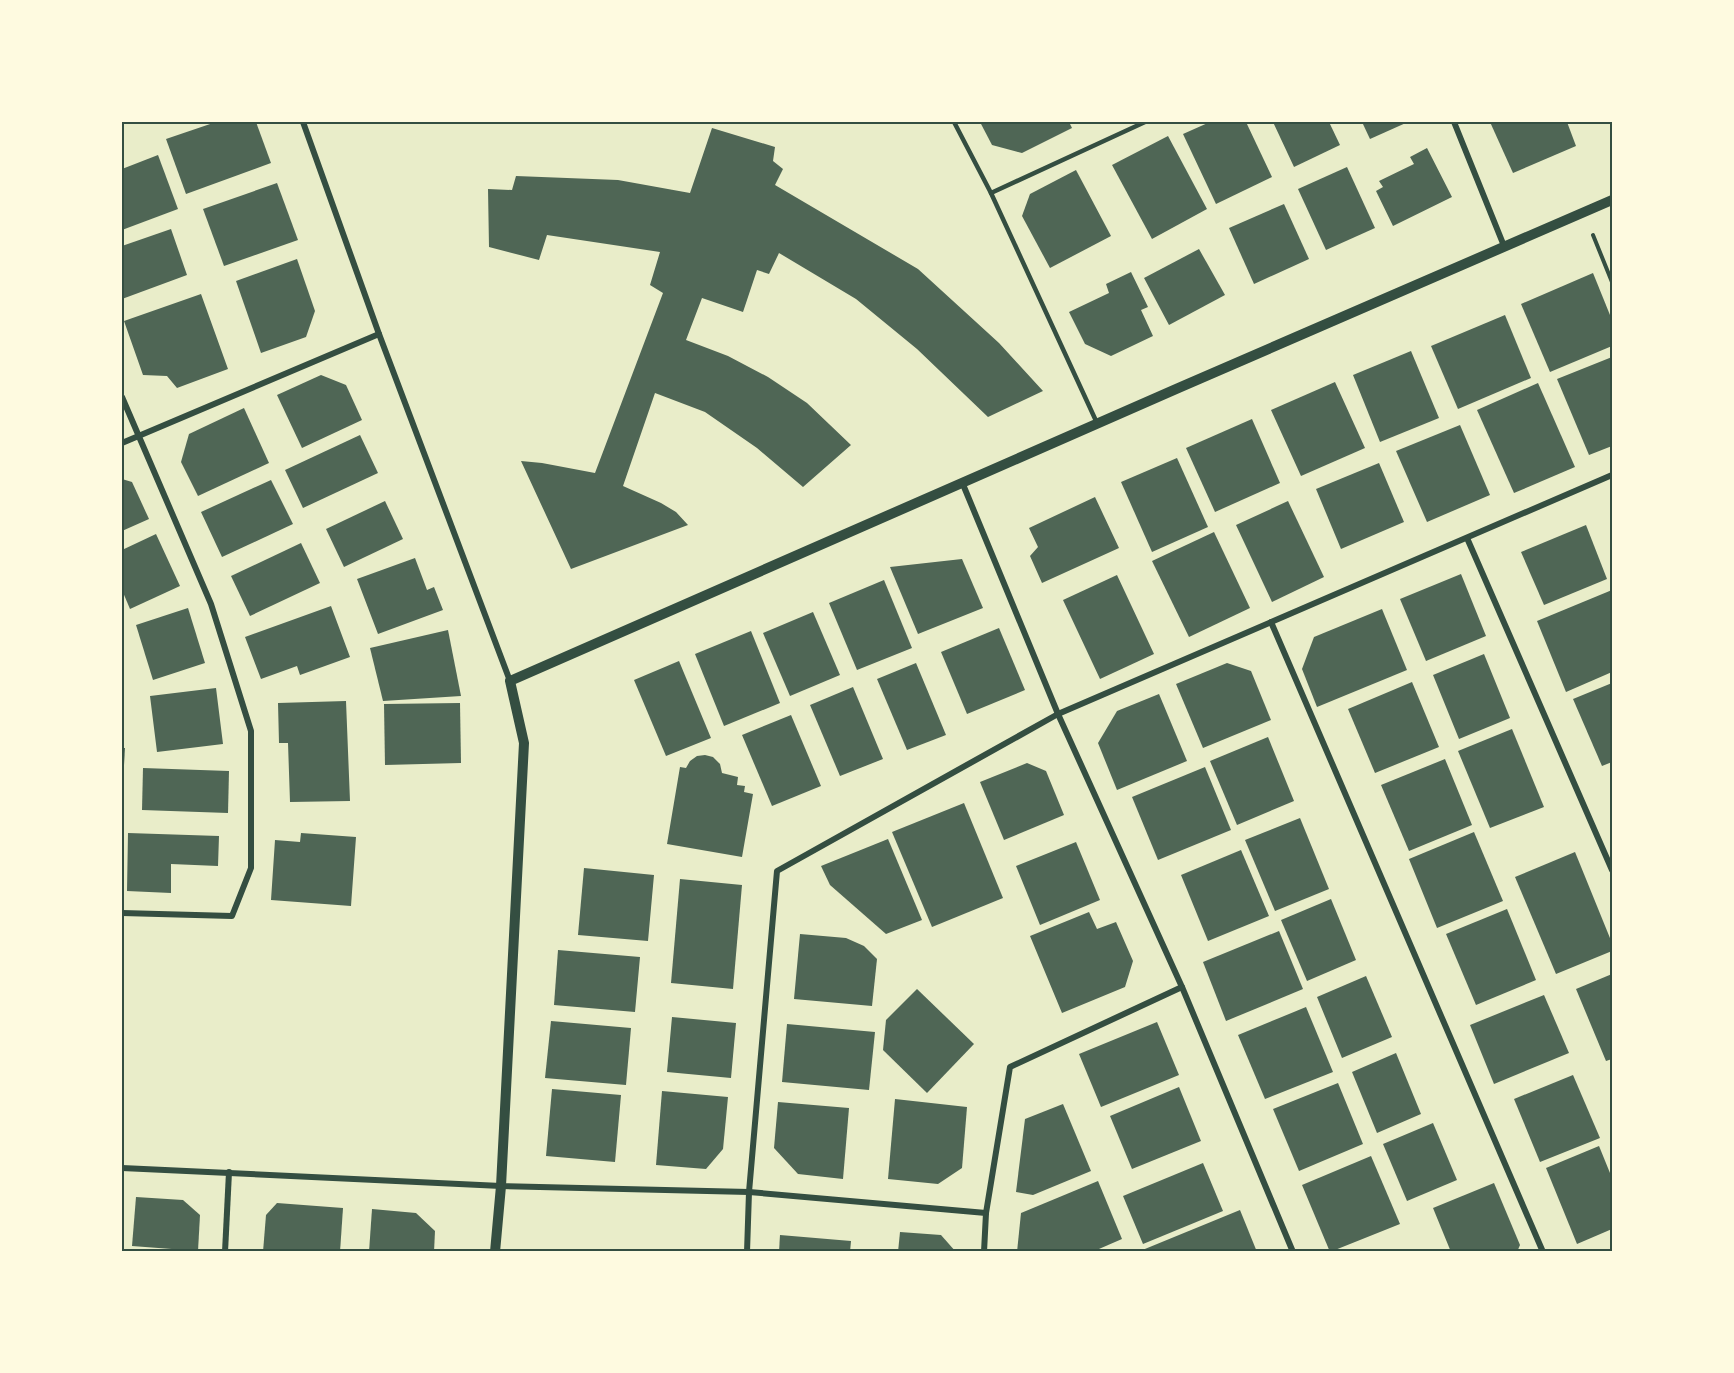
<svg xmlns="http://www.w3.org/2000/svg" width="1734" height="1373" viewBox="0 0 1734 1373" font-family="Ubuntu,sans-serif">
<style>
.building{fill:#4f6655}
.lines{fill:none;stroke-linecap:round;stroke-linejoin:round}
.path{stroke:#344e41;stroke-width:4}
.service{stroke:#344e41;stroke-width:4.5}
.minor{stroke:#344e41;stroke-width:6}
.tertiary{stroke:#344e41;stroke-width:10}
.neatline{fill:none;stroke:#344e41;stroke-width:2}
</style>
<rect width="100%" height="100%" fill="#e9edc9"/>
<g class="building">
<polygon points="216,122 256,122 271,163 186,194 166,139"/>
<polygon points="980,122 1069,122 1072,128 1022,153 992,145"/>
<polygon points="1210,122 1246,122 1272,177 1216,204 1183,134"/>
<polygon points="1273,122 1329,122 1340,145 1294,167"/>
<polygon points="1362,122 1408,122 1370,139"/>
<polygon points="1490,122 1567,122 1576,146 1513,173"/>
<polygon points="712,128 775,147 773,161 783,169 775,185 918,269 999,343 1043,391 988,417 917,349 856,299 779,253 769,274 757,270 743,312 702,298 686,340 728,356 768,377 807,403 851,445 803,487 757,448 705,412 655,393 623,486 661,503 676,512 688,525 571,569 521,461 542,463 595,473 663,293 650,285 660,252 547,235 539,260 489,247 488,189 512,190 516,176 618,180 690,193"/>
<polygon points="1168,136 1207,209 1152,239 1112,165"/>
<polygon points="1427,148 1452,197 1393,226 1376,191 1383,187 1379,181 1414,164 1410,157"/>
<polygon points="158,155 178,209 122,230 122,169"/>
<polygon points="1347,167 1375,228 1326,250 1298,189"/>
<polygon points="1076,170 1111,236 1050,268 1022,216 1030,194"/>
<polygon points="277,183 298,240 224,266 203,209"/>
<polygon points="1284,204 1309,259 1254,284 1229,228"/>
<polygon points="171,229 187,275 122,299 122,246"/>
<polygon points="1199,249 1225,295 1169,325 1144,278"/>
<polygon points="297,259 315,311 306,337 261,353 236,281"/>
<polygon points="1131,272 1148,307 1141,310 1153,336 1111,356 1085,344 1069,312 1109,293 1106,284"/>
<polygon points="1593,273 1612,320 1612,346 1550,372 1521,304"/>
<polygon points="201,294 228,369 177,388 167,376 143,375 124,321"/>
<polygon points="1505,315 1531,378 1458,409 1431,346"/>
<polygon points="1411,351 1439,418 1380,442 1353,375"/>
<polygon points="1612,357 1612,446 1589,455 1557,379"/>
<polygon points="321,375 346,385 362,420 302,448 277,395"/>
<polygon points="1335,382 1365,448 1301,476 1271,410"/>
<polygon points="1538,383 1575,467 1514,493 1477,410"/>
<polygon points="244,408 269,463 198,496 181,462 189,434"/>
<polygon points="1252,419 1280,483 1215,512 1186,448"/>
<polygon points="1460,425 1490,495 1427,522 1396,451"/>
<polygon points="360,435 378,473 303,508 285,470"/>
<polygon points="1177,458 1208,527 1152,552 1121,482"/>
<polygon points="1379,463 1404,522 1341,549 1316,489"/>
<polygon points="122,479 132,482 149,519 122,531"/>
<polygon points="271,480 293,524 222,557 201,512"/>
<polygon points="1095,497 1119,548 1042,583 1030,556 1038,547 1029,528"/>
<polygon points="385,501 403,539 344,567 326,529"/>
<polygon points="1288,501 1324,577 1272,602 1236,525"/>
<polygon points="1586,525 1607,579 1544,605 1521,552"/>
<polygon points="1214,532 1250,608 1189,637 1152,561"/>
<polygon points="156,534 180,586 130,609 122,590 122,550"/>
<polygon points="301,543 320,583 250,616 231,576"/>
<polygon points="415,558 427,590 434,587 443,610 378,634 357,579"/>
<polygon points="962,559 983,608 918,634 890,567"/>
<polygon points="1461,574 1486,636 1426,661 1400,599"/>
<polygon points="1117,575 1154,654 1100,679 1063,600"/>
<polygon points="884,580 912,648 857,670 829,603"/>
<polygon points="1612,590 1612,672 1566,692 1537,621"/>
<polygon points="331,606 350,657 300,675 297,666 261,679 245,637"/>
<polygon points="188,608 205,663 153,680 136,625"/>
<polygon points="1382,609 1407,670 1317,707 1302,669 1314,637"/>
<polygon points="813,612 840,675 790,696 763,633"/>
<polygon points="999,628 1025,690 967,714 941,652"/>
<polygon points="448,630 461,696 383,701 370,648"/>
<polygon points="751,631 780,703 724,726 695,654"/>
<polygon points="1484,654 1510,718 1459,739 1433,675"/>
<polygon points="679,661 711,738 666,756 634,680"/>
<polygon points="916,663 946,735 907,750 877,679"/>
<polygon points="1227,663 1251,671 1271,720 1203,748 1176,684"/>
<polygon points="1412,682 1439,747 1375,773 1348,709"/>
<polygon points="1612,683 1612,762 1602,766 1573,699"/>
<polygon points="853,687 883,759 840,776 810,705"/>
<polygon points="216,688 223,744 157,752 150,696"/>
<polygon points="1159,694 1187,761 1117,790 1098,743 1117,711"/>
<polygon points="346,701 350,801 290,802 288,743 279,743 278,703"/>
<polygon points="460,703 461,763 385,765 384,704"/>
<polygon points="791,715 821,786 772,806 742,735"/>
<polygon points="1512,729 1544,807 1490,828 1458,751"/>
<polygon points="1268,737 1294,801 1237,825 1210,761"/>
<polygon points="122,748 125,748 123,783 122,783"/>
<polygon points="705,755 713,757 720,764 722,773 738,777 737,785 745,786 744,792 753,794 742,857 667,844 680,767 686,768 690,761 697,756"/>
<polygon points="1445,759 1472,825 1409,851 1381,785"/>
<polygon points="1027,763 1046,771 1064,815 1004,840 980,782"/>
<polygon points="1205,767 1231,830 1158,860 1132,797"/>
<polygon points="143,768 229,771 228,813 142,810"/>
<polygon points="964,803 1003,898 932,927 892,832"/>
<polygon points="1300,818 1329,889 1275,911 1245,840"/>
<polygon points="1474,832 1503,901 1437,928 1409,859"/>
<polygon points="128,833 219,836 218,866 171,864 171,893 127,891"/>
<polygon points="301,833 356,837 351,906 271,900 275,840 300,842"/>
<polygon points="888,839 922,920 886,934 830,885 821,866"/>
<polygon points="1076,842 1100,900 1040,925 1016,866"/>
<polygon points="1241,850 1269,916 1208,941 1181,875"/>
<polygon points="1575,852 1612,943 1612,951 1556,974 1515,877"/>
<polygon points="584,868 654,875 648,941 578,935"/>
<polygon points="680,879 742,885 733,989 671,983"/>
<polygon points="1331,899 1356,960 1307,981 1281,920"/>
<polygon points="1507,909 1536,980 1476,1005 1446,934"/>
<polygon points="1089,912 1097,929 1116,922 1133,961 1125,987 1062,1013 1030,936"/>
<polygon points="1279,931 1303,989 1226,1021 1203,962"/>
<polygon points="800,934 846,938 864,946 877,959 872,1006 794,999"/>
<polygon points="558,950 640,957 635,1012 554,1005"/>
<polygon points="1612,974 1612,1059 1606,1061 1576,989"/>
<polygon points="1366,976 1392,1037 1342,1058 1317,997"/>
<polygon points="917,989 974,1044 927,1093 883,1050 886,1020"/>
<polygon points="1544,995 1569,1053 1494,1084 1470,1025"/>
<polygon points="1306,1007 1333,1072 1265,1099 1238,1035"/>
<polygon points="672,1017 736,1023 731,1078 667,1072"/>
<polygon points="551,1021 631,1028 626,1085 545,1078"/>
<polygon points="1157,1022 1179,1075 1101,1107 1079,1054"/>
<polygon points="787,1024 875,1032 869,1090 782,1082"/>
<polygon points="1396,1053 1421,1114 1377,1133 1352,1072"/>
<polygon points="1573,1075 1600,1138 1540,1162 1514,1099"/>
<polygon points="1338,1083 1363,1144 1299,1171 1273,1109"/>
<polygon points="1179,1087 1201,1141 1132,1169 1110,1116"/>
<polygon points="552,1089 621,1095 615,1162 546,1156"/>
<polygon points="662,1091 728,1097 723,1149 706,1169 656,1165"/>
<polygon points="895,1099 967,1107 962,1168 938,1184 888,1179"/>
<polygon points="778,1102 849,1108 843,1179 798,1174 774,1148"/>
<polygon points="1063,1104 1091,1171 1033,1195 1016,1192 1025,1119"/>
<polygon points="1433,1123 1457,1180 1407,1201 1383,1144"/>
<polygon points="1599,1146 1612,1178 1612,1229 1577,1244 1546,1168"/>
<polygon points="1371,1156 1400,1224 1330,1252 1302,1185"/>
<polygon points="1203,1163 1223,1211 1143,1244 1123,1196"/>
<polygon points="1098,1181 1122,1239 1092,1252 1017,1252 1021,1213"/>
<polygon points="1494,1183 1520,1245 1517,1252 1451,1252 1433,1208"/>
<polygon points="136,1197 183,1200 200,1215 198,1251 132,1246"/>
<polygon points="277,1203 343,1208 340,1252 263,1252 266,1215"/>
<polygon points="372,1209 416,1213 435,1231 434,1252 369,1252"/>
<polygon points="1240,1210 1257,1252 1140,1252 1140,1251"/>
<polygon points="900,1232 941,1235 956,1252 898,1252"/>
<polygon points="780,1235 851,1241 850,1252 779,1252"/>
</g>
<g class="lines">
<polyline class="path" points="1593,235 1612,282"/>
<g class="service">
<polyline points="954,122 991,193 1097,423"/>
<polyline points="991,193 1145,122"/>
</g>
<g class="minor">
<polyline points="303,122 379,334 510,681"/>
<polyline points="1454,122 1504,246"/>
<polyline points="122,397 211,604 251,731 251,868 232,916 122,913"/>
<polyline points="122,443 379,334"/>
<polyline points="962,482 1058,714 1182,987 1293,1252"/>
<polyline points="1467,538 1612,870"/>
<polyline points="1271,622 1543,1252"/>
<polyline points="122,1168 501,1186 749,1192 986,1213"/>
<polyline points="225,1252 229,1172"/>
<polyline points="747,1252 749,1192 777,871 1058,714 1612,475"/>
<polyline points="984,1252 986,1213 1010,1067 1182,987"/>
</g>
<path class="tertiary" d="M495 1252 501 1186 524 743 510 681C877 519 1244 359 1612 200"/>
</g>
<rect width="1734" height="1373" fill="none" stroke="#fefae0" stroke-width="246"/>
<rect x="123" y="123" width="1488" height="1127" class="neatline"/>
</svg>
